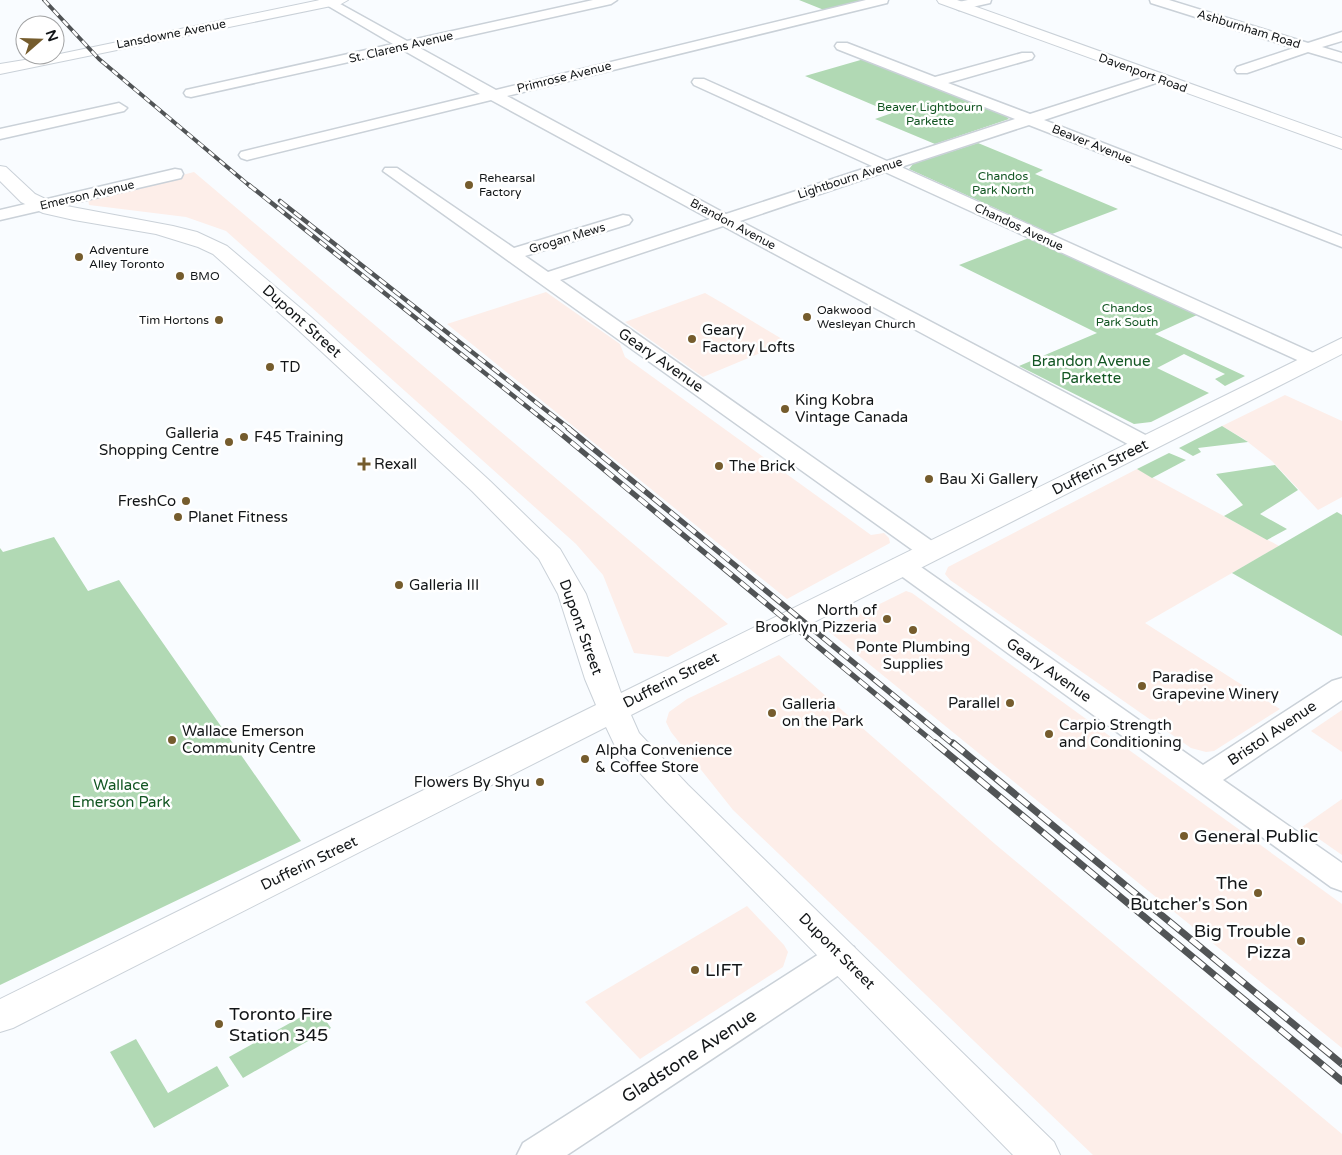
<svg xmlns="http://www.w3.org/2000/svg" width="1342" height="1155" viewBox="0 0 1342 1155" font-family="'Varela Round',sans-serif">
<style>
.commercial{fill:#fdeee9}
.green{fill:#b1d9b4}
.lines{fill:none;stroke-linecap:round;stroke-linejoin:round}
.street-casing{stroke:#cad1d8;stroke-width:3}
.secondary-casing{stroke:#cad1d8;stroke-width:2}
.street{fill:#fff;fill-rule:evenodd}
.secondary{fill:#fff;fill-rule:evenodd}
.rail-far3-casing{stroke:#515456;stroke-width:4}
.rail-far2-casing{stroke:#515456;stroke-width:4.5}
.rail-far1-casing{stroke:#515456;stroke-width:5.5}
.rail-casing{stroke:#515456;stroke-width:7}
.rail-far3{stroke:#fff;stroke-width:2.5;stroke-dasharray:7;stroke-linecap:butt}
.rail-far2{stroke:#fff;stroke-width:3;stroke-dasharray:9;stroke-linecap:butt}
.rail-far1{stroke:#fff;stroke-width:4;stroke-dasharray:11;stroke-linecap:butt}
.rail{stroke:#fff;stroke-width:5;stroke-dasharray:14;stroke-linecap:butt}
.poi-dot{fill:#755c2d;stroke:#fff;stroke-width:2}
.labels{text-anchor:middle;stroke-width:5;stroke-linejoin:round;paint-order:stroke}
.far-street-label{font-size:12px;fill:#131618;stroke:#fff}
.far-park-label{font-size:12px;fill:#135623;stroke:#fff}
.far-poi-label{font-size:12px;fill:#131618;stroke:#fff;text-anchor:start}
.street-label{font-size:15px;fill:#131618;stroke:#fff}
.poi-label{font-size:15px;fill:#131618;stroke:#fff;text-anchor:start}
.park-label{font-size:15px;fill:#135623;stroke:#fff}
.near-poi-label{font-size:18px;fill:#131618;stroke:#fff;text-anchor:start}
.near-street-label{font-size:18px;fill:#131618;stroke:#fff}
</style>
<rect width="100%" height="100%" fill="#f9fcff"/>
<g class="commercial">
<polygon points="194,172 728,624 668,657 634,653 603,575 576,544 226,231 186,217 89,205 88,199"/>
<polygon points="546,292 620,344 625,357 871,535 884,533 889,538 890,543 787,599 447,324"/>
<polygon points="705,293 724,304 787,342 703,377 625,322"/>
<polygon points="1285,395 1342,421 1342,497 1318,510 1272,461 1244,439 1222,426"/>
<polygon points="1137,469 1279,546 1145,623 1280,709 1214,751 1206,752 1191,748 950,580 945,574 948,567"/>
<polygon points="906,591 912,593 1342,904 1342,1048 827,630"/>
<polygon points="779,655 995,844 1342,1134 1342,1155 1093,1155 733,810 671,732 666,722 669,712 687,699"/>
<polygon points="1342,710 1342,752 1311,731"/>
<polygon points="1342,799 1342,855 1302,827"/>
<polygon points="747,906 784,945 788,952 783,967 640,1059 585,1002"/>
</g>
<g class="green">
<polygon points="799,0 865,0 824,10"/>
<polygon points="864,59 1006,116 1009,119 935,144 875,119 892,113 805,76"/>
<polygon points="978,143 1043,170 1035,174 1118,209 1052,234 909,169 913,164"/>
<polygon points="1029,238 1197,315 1155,334 1245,376 1225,386 1215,379 1225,374 1184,354 1157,368 1209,393 1151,422 1134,424 1019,366 1097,333 959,265"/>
<polygon points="1222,426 1248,442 1198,448 1201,452 1193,456 1179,448"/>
<polygon points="1169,453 1186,460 1152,478 1137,469"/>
<polygon points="1275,465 1298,490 1260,514 1287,529 1267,540 1224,516 1243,505 1216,474"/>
<polygon points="1337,512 1342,515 1342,636 1232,573"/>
<polygon points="54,537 88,591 119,580 301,841 0,985 0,548 3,552"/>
<polygon points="317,1008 331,1028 243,1078 229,1057"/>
<polygon points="136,1039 168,1093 217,1066 229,1086 154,1128 110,1052"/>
</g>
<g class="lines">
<defs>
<g id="street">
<polygon points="318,0 333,0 407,41 593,0 617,0 611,4 418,47 496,90 866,0 888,0 887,3 507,96 726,214 872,166 694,85 692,82 694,79 704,79 887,161 1015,119 837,49 835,46 837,43 847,43 935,77 1022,53 1032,53 1034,56 1032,59 948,83 1030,114 1152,75 1162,75 1164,78 1162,81 1044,120 1342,236 1342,247 1029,125 901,167 1320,356 1323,360 1320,364 1313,366 1306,364 885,172 740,221 1153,439 1156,444 1153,449 1145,451 1137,449 723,226 560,280 939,546 942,551 939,556 930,558 921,556 383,171 385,168 397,168 514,248 623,215 629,216 632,220 629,224 525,256 548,272 710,219 491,100 247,160 241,158 239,155 241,152 480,94 403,50 191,97 186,96 184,93 186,90 393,44"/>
<polygon points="968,0 991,0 990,3 959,10 952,6 954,3"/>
<polygon points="1150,0 1169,0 1308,43 1342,32 1342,41 1322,47 1342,53 1342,62 1308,52 1247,73 1237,73 1235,70 1237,67 1294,48 1151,3"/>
<polygon points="119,103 127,108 124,111 0,139 0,129"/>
<polygon points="175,169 181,170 183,174 181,178 0,220 0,210"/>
<polygon points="902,558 911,560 1203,765 1332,681 1342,678 1342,700 1223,780 1342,863 1342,891 1331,887 893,570 890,565 893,560"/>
<polygon points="842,943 854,947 858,956 854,965 567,1155 517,1155 523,1143 830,947"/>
</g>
<g id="secondary">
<polygon points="320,0 348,0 341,4 0,74 0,64 55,55"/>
<polygon points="937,0 957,0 1342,138 1342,149 939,3"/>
<polygon points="0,166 6,167 35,194 56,204 173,226 197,232 227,246 311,317 490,481 560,549 586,594 621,693 1342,338 1342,354 631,715 639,733 688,785 1054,1142 1060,1155 1013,1155 666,801 615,746 606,727 13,1028 0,1032 0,999 596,705 585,679 558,594 539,559 472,491 295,327 213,254 198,247 156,234 74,220 43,213 21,202 0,181"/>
</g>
</defs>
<use href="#street" class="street-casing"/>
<use href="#secondary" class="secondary-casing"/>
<use href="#street" class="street"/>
<use href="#secondary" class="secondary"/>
<defs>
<polyline id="rail-far3" points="44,0 99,59 251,187"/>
<g id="rail-far2">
<polyline points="249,185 555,429"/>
<polyline points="280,201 570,429"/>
</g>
<g id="rail-far1">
<polyline points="554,428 937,745"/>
<polyline points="568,428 954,745"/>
</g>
<g id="rail">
<polyline points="935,743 1342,1081"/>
<polyline points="953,743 1342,1064"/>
</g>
</defs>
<use href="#rail-far3" class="rail-far3-casing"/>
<use href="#rail-far2" class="rail-far2-casing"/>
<use href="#rail-far1" class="rail-far1-casing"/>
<use href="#rail" class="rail-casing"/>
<use href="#rail-far3" class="rail-far3"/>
<use href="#rail-far2" class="rail-far2"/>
<use href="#rail-far1" class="rail-far1"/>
<use href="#rail" class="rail"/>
</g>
<g class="poi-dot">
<circle cx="469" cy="185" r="5"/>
<circle cx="79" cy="257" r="5"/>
<circle cx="180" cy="276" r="5"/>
<circle cx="807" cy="317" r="5"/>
<circle cx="219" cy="320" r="5"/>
<circle cx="692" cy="339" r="5"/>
<circle cx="270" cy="367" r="5"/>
<circle cx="785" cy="409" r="5"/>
<circle cx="244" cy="437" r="5"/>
<circle cx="229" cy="442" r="5"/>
<path d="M361.5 456.5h5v5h5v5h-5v5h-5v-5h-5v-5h5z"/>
<circle cx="719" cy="466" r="5"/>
<circle cx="929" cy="479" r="5"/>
<circle cx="186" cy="501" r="5"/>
<circle cx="178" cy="517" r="5"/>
<circle cx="399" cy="585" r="5"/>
<circle cx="887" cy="619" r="5"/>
<circle cx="913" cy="630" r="5"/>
<circle cx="1142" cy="686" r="5"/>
<circle cx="1010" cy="703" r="5"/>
<circle cx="772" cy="713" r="5"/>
<circle cx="1049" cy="734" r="5"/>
<circle cx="172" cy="740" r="5"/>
<circle cx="585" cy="759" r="5"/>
<circle cx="540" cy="782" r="5"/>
<circle cx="1184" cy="836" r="5"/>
<circle cx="1258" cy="893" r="5"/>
<circle cx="1301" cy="941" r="5"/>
<circle cx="695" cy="970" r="5"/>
<circle cx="219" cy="1024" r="5"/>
</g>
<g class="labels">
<g class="far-street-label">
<text transform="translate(1249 29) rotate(17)" y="4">Ashburnham Road</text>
<text transform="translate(171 34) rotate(-11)" y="4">Lansdowne Avenue</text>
<text transform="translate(401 47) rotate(-13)" y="4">St. Clarens Avenue</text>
<text transform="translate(1143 73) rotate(20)" y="4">Davenport Road</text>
<text transform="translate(564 77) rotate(-14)" y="4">Primrose Avenue</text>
<text transform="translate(1092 144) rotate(22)" y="4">Beaver Avenue</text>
<text transform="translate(850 178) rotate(-18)" y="4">Lightbourn Avenue</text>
<text transform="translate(87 195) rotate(-13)" y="4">Emerson Avenue</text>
<text transform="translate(733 224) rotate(28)" y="4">Brandon Avenue</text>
<text transform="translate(1019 227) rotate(25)" y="4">Chandos Avenue</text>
<text transform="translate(567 238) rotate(-17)" y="4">Grogan Mews</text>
</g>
<g class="far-park-label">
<text x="930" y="111">Beaver Lightbourn<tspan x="930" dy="14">Parkette</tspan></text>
<text x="1003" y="180">Chandos<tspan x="1003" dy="14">Park North</tspan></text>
<text x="1127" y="312">Chandos<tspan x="1127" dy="14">Park South</tspan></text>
</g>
<g class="far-poi-label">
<text x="479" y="182">Rehearsal<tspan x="479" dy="14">Factory</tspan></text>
<text x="89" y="254">Adventure<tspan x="89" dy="14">Alley Toronto</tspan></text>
<text x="190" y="280">BMO</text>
<text x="817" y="314">Oakwood<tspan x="817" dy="14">Wesleyan Church</tspan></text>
<text x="209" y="324" text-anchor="end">Tim Hortons</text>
</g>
<g class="street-label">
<text transform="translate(302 321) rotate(42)" y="5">Dupont Street</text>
<text transform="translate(661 360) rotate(35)" y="5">Geary Avenue</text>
<text transform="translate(1100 467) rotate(-27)" y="5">Dufferin Street</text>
<text transform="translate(581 627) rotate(70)" y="5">Dupont Street</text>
<text transform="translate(1049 670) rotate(35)" y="5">Geary Avenue</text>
<text transform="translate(671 680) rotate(-27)" y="5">Dufferin Street</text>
<text transform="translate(1272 733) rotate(-34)" y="5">Bristol Avenue</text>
<text transform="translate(309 863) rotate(-26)" y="5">Dufferin Street</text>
<text transform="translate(837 951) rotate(45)" y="5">Dupont Street</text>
</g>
<g class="poi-label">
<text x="702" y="335">Geary<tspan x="702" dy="17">Factory Lofts</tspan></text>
<text x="280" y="372">TD</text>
<text x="795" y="405">King Kobra<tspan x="795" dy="17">Vintage Canada</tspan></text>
<text x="219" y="438" text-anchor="end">Galleria<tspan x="219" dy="17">Shopping Centre</tspan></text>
<text x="254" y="442">F45 Training</text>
<text x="374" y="469">Rexall</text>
<text x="729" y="471">The Brick</text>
<text x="939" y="484">Bau Xi Gallery</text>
<text x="176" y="506" text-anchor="end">FreshCo</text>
<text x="188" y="522">Planet Fitness</text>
<text x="409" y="590">Galleria III</text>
<text x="877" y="615" text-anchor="end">North of<tspan x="877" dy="17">Brooklyn Pizzeria</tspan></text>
<text x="913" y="652" text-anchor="middle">Ponte Plumbing<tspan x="913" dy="17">Supplies</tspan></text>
<text x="1152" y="682">Paradise<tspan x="1152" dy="17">Grapevine Winery</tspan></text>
<text x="1000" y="708" text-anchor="end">Parallel</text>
<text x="782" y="709">Galleria<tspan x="782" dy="17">on the Park</tspan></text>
<text x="1059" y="730">Carpio Strength<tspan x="1059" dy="17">and Conditioning</tspan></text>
<text x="182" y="736">Wallace Emerson<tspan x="182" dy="17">Community Centre</tspan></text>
<text x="595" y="755">Alpha Convenience<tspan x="595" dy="17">&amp; Coffee Store</tspan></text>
<text x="530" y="787" text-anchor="end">Flowers By Shyu</text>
</g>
<g class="park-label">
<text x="1091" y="366">Brandon Avenue<tspan x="1091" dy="17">Parkette</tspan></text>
<text x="121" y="790">Wallace<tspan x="121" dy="17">Emerson Park</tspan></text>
</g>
<g class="near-poi-label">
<text x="1194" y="842">General Public</text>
<text x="1248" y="889" text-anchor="end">The<tspan x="1248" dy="21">Butcher's Son</tspan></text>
<text x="1291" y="937" text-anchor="end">Big Trouble<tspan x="1291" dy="21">Pizza</tspan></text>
<text x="705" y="976">LIFT</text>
<text x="229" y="1020">Toronto Fire<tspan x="229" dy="21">Station 345</tspan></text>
</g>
<g class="near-street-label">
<text transform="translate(689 1056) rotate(-33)" y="6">Gladstone Avenue</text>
</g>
</g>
<g transform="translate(40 40) rotate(70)"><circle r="24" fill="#ffffff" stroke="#a1a2a3"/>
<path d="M0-4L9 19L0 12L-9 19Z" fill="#755c2d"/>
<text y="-8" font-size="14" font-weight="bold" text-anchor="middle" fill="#131618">N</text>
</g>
</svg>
